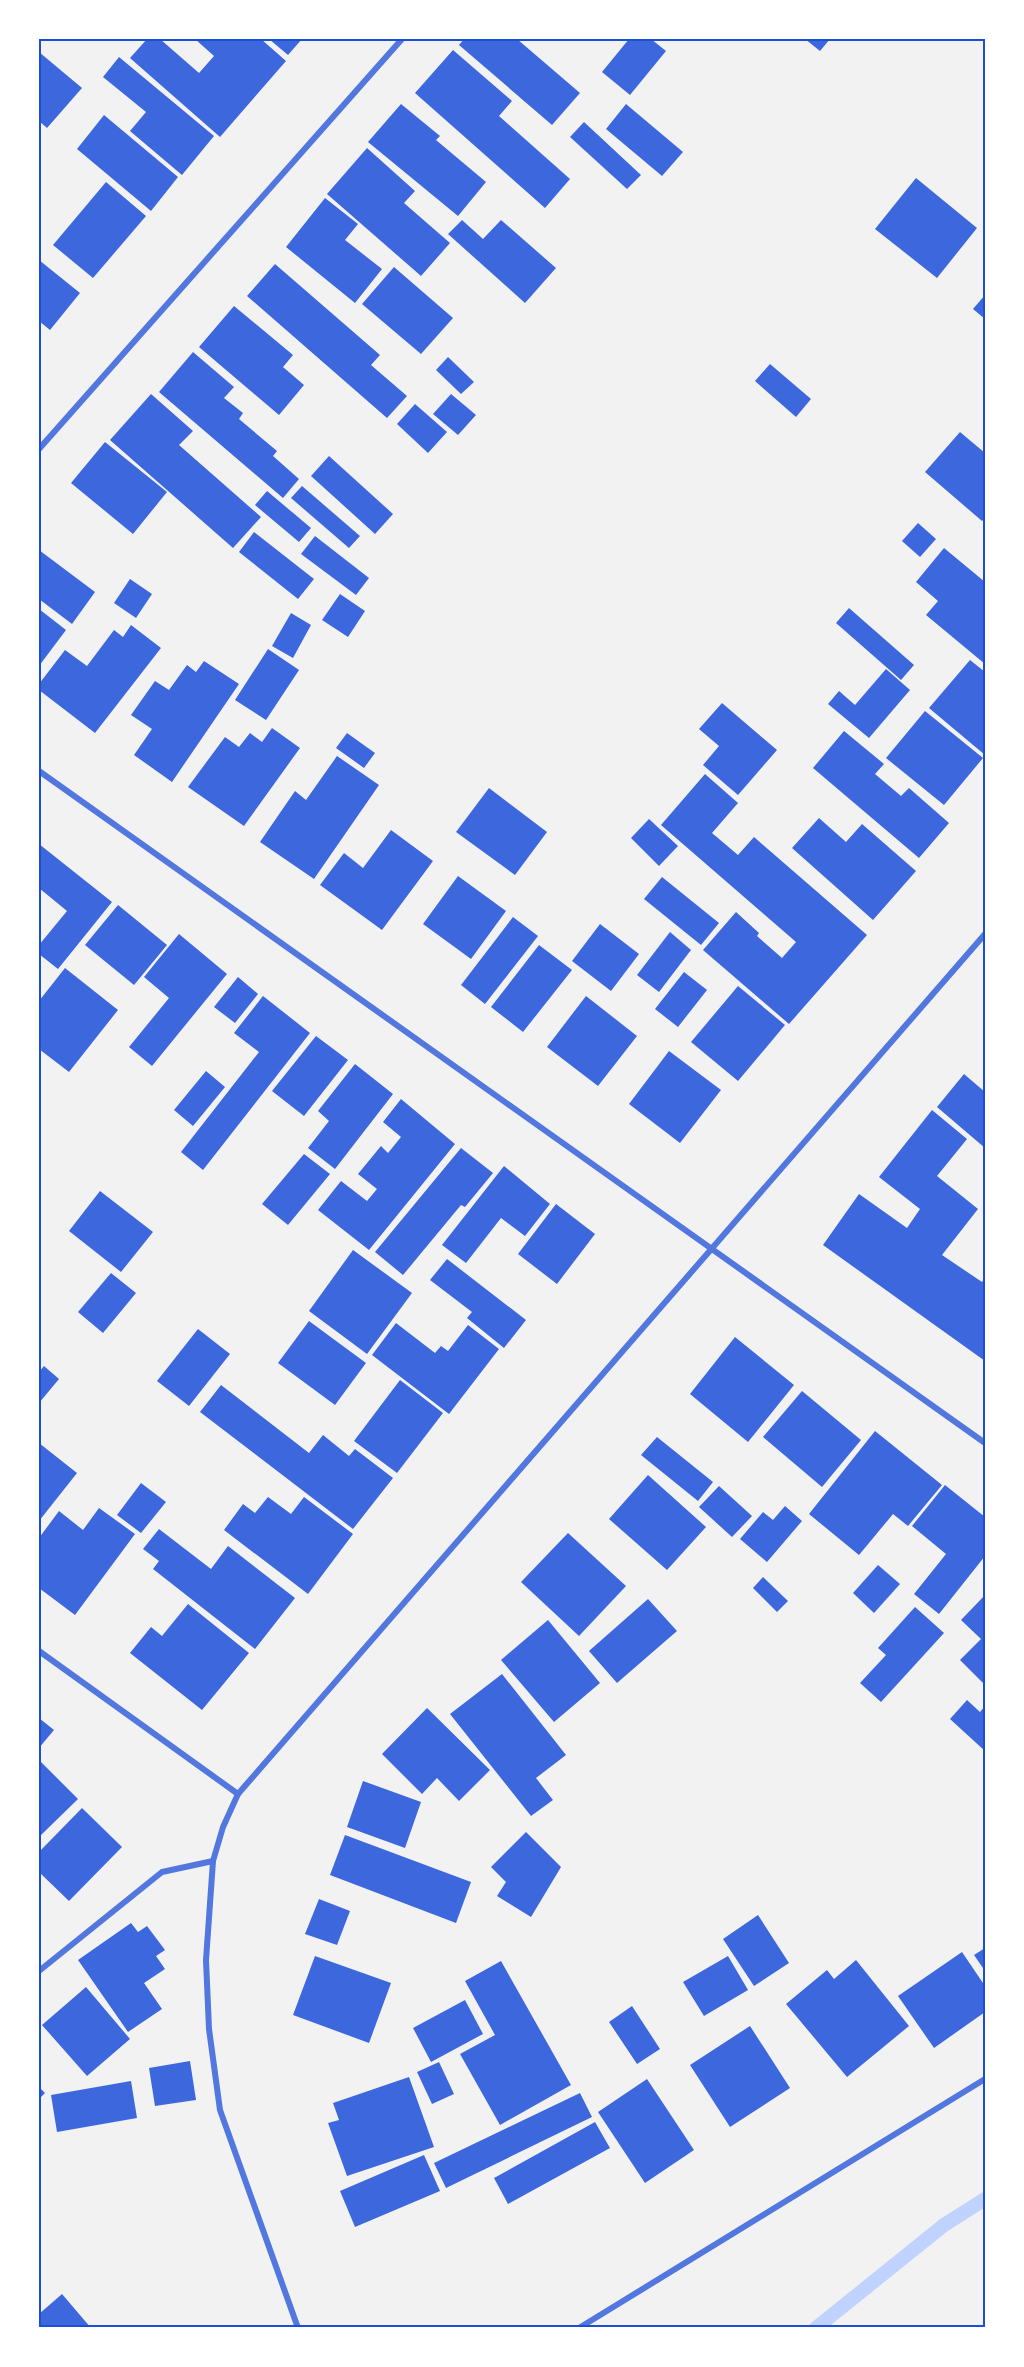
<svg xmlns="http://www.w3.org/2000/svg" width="1024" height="2367" viewBox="0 0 1024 2367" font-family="'IBM Plex Serif',serif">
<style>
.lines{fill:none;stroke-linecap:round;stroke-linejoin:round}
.stream{stroke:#bfd3fe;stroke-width:14}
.building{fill:#3d67dc}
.minor{stroke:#5277de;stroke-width:6}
.neatline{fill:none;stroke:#1d4ed8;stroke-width:2}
</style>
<rect width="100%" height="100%" fill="#f2f2f2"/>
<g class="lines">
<polyline class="stream" points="816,2328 944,2225 985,2199"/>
</g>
<g class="building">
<polygon points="147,39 160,39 199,73 214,56 195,39 261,39 286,61 220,137 130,58"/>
<polygon points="269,39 302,39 288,55"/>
<polygon points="464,39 517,39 580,93 552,125 459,45"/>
<polygon points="629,39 651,39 666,51 630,95 602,72"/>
<polygon points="805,39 830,39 820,51"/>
<polygon points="453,50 512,101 499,116 570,179 545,208 415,93"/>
<polygon points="39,52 82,88 47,128 39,121"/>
<polygon points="119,57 214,136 182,175 130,131 146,112 103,77"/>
<polygon points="401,104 440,136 436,140 486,182 458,216 368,142"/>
<polygon points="626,104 683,152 662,176 606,129"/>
<polygon points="104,115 178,177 151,211 77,149"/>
<polygon points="584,122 641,175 627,189 570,137"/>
<polygon points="367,148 415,191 404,203 450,243 421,276 327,194"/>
<polygon points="916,178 977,228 937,278 875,229"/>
<polygon points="106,182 146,216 93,278 53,245"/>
<polygon points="325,198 358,224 345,240 382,269 355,303 286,247"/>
<polygon points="462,220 483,239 501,220 556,268 525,303 448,234"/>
<polygon points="39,260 80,293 50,330 39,321"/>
<polygon points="275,264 380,355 371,365 407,396 387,418 247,296"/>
<polygon points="394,267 453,318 421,354 362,304"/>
<polygon points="985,295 985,319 973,309"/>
<polygon points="234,306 293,355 283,367 304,385 279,415 199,347"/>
<polygon points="193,352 234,387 224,398 243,413 239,419 277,451 273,456 299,479 283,498 159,392"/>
<polygon points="448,357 474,382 461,394 436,370"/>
<polygon points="770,364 811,399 796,417 755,381"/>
<polygon points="151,394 193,431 179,445 261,517 233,548 110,440"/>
<polygon points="451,394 476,415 458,435 433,414"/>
<polygon points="415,404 447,432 428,453 397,424"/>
<polygon points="960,432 985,453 985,518 982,521 925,472"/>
<polygon points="105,442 167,492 133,534 71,483"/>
<polygon points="329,456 393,514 375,534 311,476"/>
<polygon points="302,486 360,536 349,548 291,498"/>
<polygon points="267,491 311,528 299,542 255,505"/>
<polygon points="918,523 936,539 920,557 902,541"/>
<polygon points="254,532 314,579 298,599 239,552"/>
<polygon points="315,536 369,578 356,595 301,554"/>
<polygon points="944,548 985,582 985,664 926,615 938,601 916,582"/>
<polygon points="39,550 95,592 72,624 39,599"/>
<polygon points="130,579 152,594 136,618 114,603"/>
<polygon points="340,594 365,611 348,637 322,620"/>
<polygon points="849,608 914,665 901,680 836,623"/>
<polygon points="39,609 66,630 39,666"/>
<polygon points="291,613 311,625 293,658 272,646"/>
<polygon points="131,625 161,648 95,733 39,690 39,684 65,650 87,666 114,630 123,637"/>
<polygon points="268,649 299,670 266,720 235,700"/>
<polygon points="970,660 985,672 985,755 929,708"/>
<polygon points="204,661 239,684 172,782 134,755 152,729 131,715 155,681 169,690 187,665 196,672"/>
<polygon points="886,669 910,690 869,738 828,704 839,691 855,705"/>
<polygon points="722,703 777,750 738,795 703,765 719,746 699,729"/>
<polygon points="925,711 983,758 944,805 886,758"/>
<polygon points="272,728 300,748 244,826 188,787 225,737 239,747 250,733 262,742"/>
<polygon points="844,731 884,764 875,774 901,796 909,788 949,823 919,858 813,768"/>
<polygon points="347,733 375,753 364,768 336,748"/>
<polygon points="337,756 379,785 314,879 260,842 295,791 306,800"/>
<polygon points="705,774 738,803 712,833 738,855 754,837 867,935 789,1024 703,950 736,912 759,933 757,936 782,958 796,942 661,825"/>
<polygon points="489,788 547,832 515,875 456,832"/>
<polygon points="819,818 846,842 862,824 916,871 873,920 792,848"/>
<polygon points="649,819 678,846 659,866 631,838"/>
<polygon points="391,830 433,861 382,930 320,885 344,853 363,868"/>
<polygon points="39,844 112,902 58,969 39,954 39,945 67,911 39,888"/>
<polygon points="458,876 506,911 471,959 423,924"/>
<polygon points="662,877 719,923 701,945 644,899"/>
<polygon points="118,905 167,945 134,985 85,945"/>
<polygon points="513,917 538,936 485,1004 461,985"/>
<polygon points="600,924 639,954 611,991 572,961"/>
<polygon points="670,932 691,950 659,992 637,975"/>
<polygon points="179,934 227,974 152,1066 129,1047 169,998 144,977"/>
<polygon points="539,945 572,970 523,1032 491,1007"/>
<polygon points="65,968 118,1010 69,1072 39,1049 39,1001"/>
<polygon points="684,972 707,990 678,1027 655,1009"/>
<polygon points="238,977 258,994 235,1023 214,1007"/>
<polygon points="738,986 785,1025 738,1081 691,1042"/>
<polygon points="263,996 310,1033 203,1170 181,1152 259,1052 234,1033"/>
<polygon points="586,996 637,1036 598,1086 547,1047"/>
<polygon points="316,1036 348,1060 304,1116 272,1091"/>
<polygon points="669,1051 721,1090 680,1143 629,1104"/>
<polygon points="355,1064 393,1094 335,1169 308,1148 329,1121 318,1111"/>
<polygon points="206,1071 225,1087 193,1126 174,1110"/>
<polygon points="964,1074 985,1092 985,1148 937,1107"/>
<polygon points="401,1099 455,1144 369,1250 318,1210 341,1181 367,1201 377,1189 358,1174 381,1146 388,1153 401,1137 383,1122"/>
<polygon points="932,1110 967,1139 937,1176 978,1209 942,1255 982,1282 985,1278 985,1361 823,1245 859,1194 907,1228 920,1209 879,1177"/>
<polygon points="461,1148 493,1173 465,1207 461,1205 403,1275 375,1252"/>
<polygon points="304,1154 330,1174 288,1225 262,1204"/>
<polygon points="504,1166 550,1204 525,1236 501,1218 466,1263 442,1245"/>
<polygon points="100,1191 153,1232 121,1272 69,1231"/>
<polygon points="556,1204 595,1234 557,1284 518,1254"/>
<polygon points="353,1250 412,1293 367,1354 309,1311"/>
<polygon points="447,1259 526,1320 504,1348 467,1318 472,1312 430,1280"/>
<polygon points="111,1273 136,1293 103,1333 78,1312"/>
<polygon points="309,1321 366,1363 335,1405 278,1363"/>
<polygon points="396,1323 435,1353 441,1346 448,1351 468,1325 499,1349 449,1414 372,1355"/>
<polygon points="198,1329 230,1354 189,1406 157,1381"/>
<polygon points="735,1337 794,1385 748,1442 690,1394"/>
<polygon points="44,1366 59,1379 39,1403 39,1372"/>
<polygon points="400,1380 443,1413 397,1473 354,1441"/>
<polygon points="221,1385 309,1453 323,1435 349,1456 355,1449 393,1478 353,1529 200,1412"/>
<polygon points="802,1391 861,1440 822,1487 763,1437"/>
<polygon points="875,1431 942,1485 908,1526 893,1514 859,1555 809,1514"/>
<polygon points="657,1437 713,1482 698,1501 641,1455"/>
<polygon points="39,1443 77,1473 39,1521"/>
<polygon points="648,1475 706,1527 667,1570 609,1519"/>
<polygon points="141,1483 166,1502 141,1533 117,1515"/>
<polygon points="945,1485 985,1517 985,1556 939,1614 914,1594 946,1554 912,1526"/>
<polygon points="719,1486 752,1516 732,1537 699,1507"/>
<polygon points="268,1497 291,1514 304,1497 353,1534 308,1594 224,1530 243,1504 255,1513"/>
<polygon points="785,1506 802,1521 767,1562 740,1539 763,1512 773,1520"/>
<polygon points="99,1508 135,1534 75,1615 39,1588 39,1538 59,1511 83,1530"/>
<polygon points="159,1529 211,1569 228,1546 295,1598 255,1649 153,1569 159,1561 143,1549"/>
<polygon points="568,1533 626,1586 579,1636 521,1582"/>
<polygon points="878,1565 900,1584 874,1613 853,1593"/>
<polygon points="763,1577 788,1601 777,1612 753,1588"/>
<polygon points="985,1595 985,1685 960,1660 981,1639 961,1620"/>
<polygon points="648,1599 677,1631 617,1683 589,1651"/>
<polygon points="188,1604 249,1653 202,1710 130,1653 151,1627 162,1636"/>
<polygon points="915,1607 944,1633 881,1702 860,1683 886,1655 878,1648"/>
<polygon points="548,1620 600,1683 554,1722 501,1660"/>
<polygon points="502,1674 566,1755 536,1778 553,1800 531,1816 450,1714"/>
<polygon points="967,1700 980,1712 985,1706 985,1751 950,1719"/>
<polygon points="427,1708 490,1770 459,1801 437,1778 422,1794 382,1754"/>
<polygon points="39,1718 54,1730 39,1748"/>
<polygon points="41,1762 78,1799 39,1837 39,1764"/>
<polygon points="363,1781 421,1802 405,1848 347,1827"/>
<polygon points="82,1808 122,1847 69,1901 39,1872 39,1852"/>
<polygon points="526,1832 561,1867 531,1917 497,1896 506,1882 491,1867"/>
<polygon points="345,1835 471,1882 456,1923 330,1875"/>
<polygon points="319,1899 350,1911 337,1945 305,1934"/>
<polygon points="758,1915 789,1963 754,1986 723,1939"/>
<polygon points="131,1923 138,1932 147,1926 165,1950 156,1956 165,1969 144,1983 162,2009 128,2032 78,1960"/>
<polygon points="985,1948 985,1971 974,1955"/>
<polygon points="962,1952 985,1986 985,2012 934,2048 898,1996"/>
<polygon points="315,1956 391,1983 369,2043 293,2015"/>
<polygon points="728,1956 748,1990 704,2016 683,1982"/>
<polygon points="856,1960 909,2026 847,2077 786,2004 827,1970 834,1979"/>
<polygon points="501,1961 571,2085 500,2125 460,2054 495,2035 465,1981"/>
<polygon points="86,1987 130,2039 87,2076 42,2025"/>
<polygon points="465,2000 483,2034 431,2062 413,2028"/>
<polygon points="632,2006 660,2049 637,2064 609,2022"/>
<polygon points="750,2026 790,2088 730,2127 690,2065"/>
<polygon points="190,2061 196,2100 155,2106 149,2068"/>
<polygon points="439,2062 454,2094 432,2104 417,2072"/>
<polygon points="409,2077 434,2147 347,2176 328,2123 339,2120 333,2103"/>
<polygon points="647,2079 694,2150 645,2183 598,2112"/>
<polygon points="131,2081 137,2118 57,2132 51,2095"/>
<polygon points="39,2087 45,2093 39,2099"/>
<polygon points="580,2093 592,2117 446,2188 434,2163"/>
<polygon points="595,2122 610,2148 508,2204 494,2178"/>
<polygon points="424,2155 440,2191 355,2227 340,2191"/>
<polygon points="62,2294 91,2328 39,2328 39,2314"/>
</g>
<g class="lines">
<g class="minor">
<polyline points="39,449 402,39"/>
<polyline points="39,771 985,1443"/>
<polyline points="39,1651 238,1794"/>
<polyline points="39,1971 162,1872 213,1861"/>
<polyline points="298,2328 220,2110 209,2029 206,1960 213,1861 223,1827 238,1794 985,934"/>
<polyline points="579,2328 985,2079"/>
</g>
</g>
<rect width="1024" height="2367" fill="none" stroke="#ffffff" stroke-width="81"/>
<rect x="40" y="40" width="944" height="2286" class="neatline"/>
</svg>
